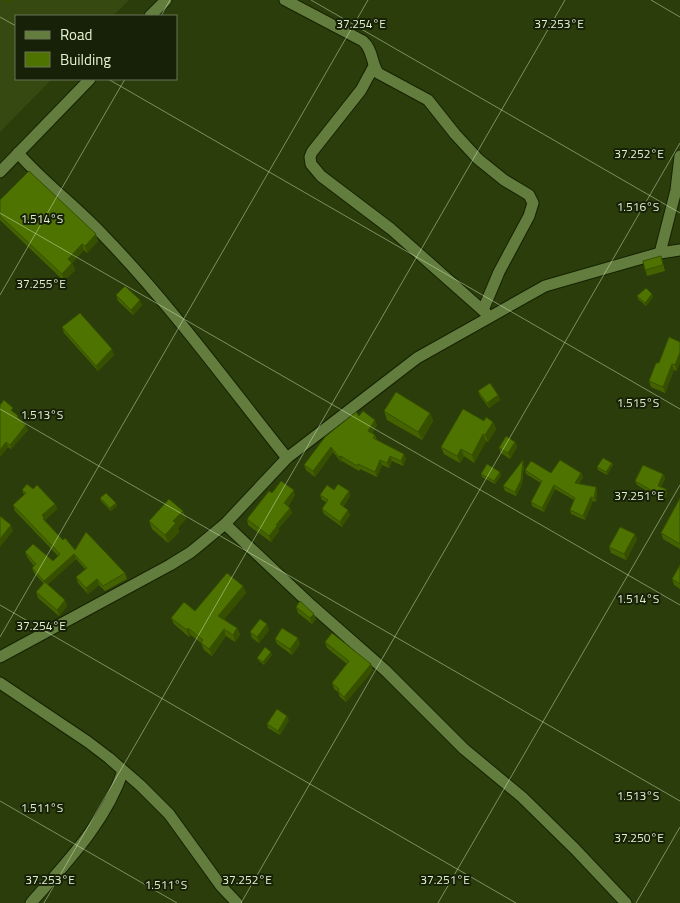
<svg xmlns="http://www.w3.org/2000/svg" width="680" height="903" viewBox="0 0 680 903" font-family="'Titillium Web',sans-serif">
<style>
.built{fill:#354911}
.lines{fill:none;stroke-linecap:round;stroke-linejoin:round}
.street-casing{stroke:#152202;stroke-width:13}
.street{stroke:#627d3d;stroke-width:11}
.wall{fill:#446300}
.shaded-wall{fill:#375000}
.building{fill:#4f7300;stroke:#375000}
.ticks{fill:none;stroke:#e3f3d1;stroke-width:1;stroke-opacity:0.45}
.ticks-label{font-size:12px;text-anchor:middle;fill:#e3f3d1;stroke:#172107;stroke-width:4;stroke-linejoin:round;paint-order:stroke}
</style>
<rect width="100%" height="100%" fill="#2a3d0a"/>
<polygon class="built" points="0,0 129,0 113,16 16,16 16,79 52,79 0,132"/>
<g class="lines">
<defs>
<g id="street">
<path d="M285 0 363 41C373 50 371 62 378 73L428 100 455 134 478 159 504 180 529 195 533 203 529 216 499 272 483 310"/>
<polyline points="150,16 166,0"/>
<polyline points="374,66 361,90 312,152 310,157 311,164 321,176 391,229 487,314"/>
<path d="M18 153C44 183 76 206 103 235 170 304 227 383 287 458"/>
<polyline points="0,172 90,79"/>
<polyline points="660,253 676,190 680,156"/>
<polyline points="225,524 311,605 386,671 464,749 522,797 575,849 626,903"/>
<polyline points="0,657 170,565 191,552 225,524 287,458 417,358 545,286 660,253 680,250"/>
<polyline points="0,683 88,742 109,758 141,786 169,814 221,886 237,903"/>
<path d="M31 903C66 863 106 822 123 771"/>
</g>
</defs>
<use href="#street" class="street-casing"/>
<use href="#street" class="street"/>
</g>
<g class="wall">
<polygon points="0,200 98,241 87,253 84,250 72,263 75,270 64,281 0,220"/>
<polygon points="661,256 665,271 647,276 643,261"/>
<polygon points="116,295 142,305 133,315 118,301"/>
<polygon points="637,296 653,297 646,306 638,299"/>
<polygon points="62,327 114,355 98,371 64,333"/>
<polygon points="669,337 677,371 674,370 665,393 651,387 649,381 659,363"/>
<polygon points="478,391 498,395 500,400 489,408 480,396"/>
<polygon points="384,411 430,413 433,421 422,440 387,420"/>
<polygon points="15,413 28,430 11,449 8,447 0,457"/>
<polygon points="359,416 377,425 372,433 375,435 377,440 406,459 403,466 392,461 389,468 382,465 377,477 360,469 359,471 342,461 341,462 333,452 315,477 306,470 304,465"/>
<polygon points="484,421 493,422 496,429 488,442 486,441 474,463 464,456 460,463 444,454 441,447"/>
<polygon points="515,442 517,447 510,459 501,453 499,448"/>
<polygon points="612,463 613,465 607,475 598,470 597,467"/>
<polygon points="524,465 522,484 516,496 505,491 503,486"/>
<polygon points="525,470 551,473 581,473 583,477 579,484 596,487 597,491 596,502 593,501 585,520 571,514 570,510 574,500 555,489 544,512 532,506 531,502 541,483 526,474"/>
<polygon points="500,472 501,475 495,484 482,477 481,474"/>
<polygon points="663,474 665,478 661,487 667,493 664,501 637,485 635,481"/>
<polygon points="22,490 55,504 57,509 45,520 46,522 63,540 75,550 125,573 127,579 105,591 99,585 88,594 78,583 76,577 86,570 76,559 47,585 65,600 67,606 59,616 38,598 36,592 44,584 34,573 32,568 34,566 27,557 25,552 53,561 58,556 15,511 13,505 24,495"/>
<polygon points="334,490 349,491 350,496 343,507 348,510 350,515 342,527 324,514 322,509 326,502 322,500 320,495"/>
<polygon points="272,493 295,495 288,506 290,508 292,513 278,529 279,531 271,542 248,525 247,519"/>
<polygon points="100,498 116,503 117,506 111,511 101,501"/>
<polygon points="680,498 680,549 663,539 661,533"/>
<polygon points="183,511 186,519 178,528 179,532 168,543 152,529 149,521"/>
<polygon points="637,539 626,560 611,553 609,547"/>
<polygon points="680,565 680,589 674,585 672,579"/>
<polygon points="243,586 246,593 224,619 237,628 240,635 235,642 226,636 212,656 204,650 201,643 191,635 189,637 174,624 171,618 195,611"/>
<polygon points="296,607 316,619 312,624 298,613"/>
<polygon points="269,630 259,643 252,638 250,632"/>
<polygon points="275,639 300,644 292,655 277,644"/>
<polygon points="325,642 373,670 346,702 340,697 338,692 334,689 332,683 347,664 327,648"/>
<polygon points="272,655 264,665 258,660 257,658"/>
<polygon points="289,720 280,735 268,728 267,724"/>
</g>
<g class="shaded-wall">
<polygon points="5,0 12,0 7,4"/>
<polygon points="96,234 98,241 87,253 85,246"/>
<polygon points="82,244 84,250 72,263 75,270 64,281 62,274 68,259"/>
<polygon points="652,294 653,297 646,306 645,303"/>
<polygon points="140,300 142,305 133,315 131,310"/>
<polygon points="112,349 114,355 98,371 96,366"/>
<polygon points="680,352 680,363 677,371 675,365"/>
<polygon points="672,364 674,370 665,393 663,387"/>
<polygon points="498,395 500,400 489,408 487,403"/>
<polygon points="430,413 433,421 422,440 418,432"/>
<polygon points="375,420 377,425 370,436 368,431"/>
<polygon points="493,422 496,429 488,442 485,435"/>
<polygon points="26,425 28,430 11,449 10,445"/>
<polygon points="483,434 486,441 474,463 472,455"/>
<polygon points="6,442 8,447 0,457 0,450"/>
<polygon points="515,442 517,447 510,459 508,453"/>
<polygon points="331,447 333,452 315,477 313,471"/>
<polygon points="461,449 464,456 460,463 457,456"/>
<polygon points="404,454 406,459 403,466 401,461"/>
<polygon points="341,456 342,461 341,462 339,457"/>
<polygon points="390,456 392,461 389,468 387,463"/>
<polygon points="380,460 382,465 377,477 375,472"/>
<polygon points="523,460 524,465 522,484 516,496 515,492"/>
<polygon points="612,463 613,465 607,475 606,472"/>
<polygon points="500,472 501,475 495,484 494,481"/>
<polygon points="581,473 583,477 577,487 575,483"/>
<polygon points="663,474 665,478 659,490 658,486"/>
<polygon points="554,485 555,489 544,512 542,508"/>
<polygon points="596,487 597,491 596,502 594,498"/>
<polygon points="666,489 667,493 664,501 663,497"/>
<polygon points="294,490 295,495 286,508 284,503"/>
<polygon points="349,491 350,496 341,509 340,504"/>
<polygon points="591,497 593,501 585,520 583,516"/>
<polygon points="116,503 117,506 111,511 110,508"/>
<polygon points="55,504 57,509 45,520 46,524 45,525 42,515"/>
<polygon points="290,508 292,513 278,529 279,531 271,542 269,536 276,525"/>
<polygon points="348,510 350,515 342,527 340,522"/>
<polygon points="183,511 186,519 178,528 179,532 168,543 165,535 173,521"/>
<polygon points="11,525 13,531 0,547 0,539"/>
<polygon points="635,534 637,539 626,560 624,554"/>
<polygon points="74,554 76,559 46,586 44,581"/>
<polygon points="97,579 99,585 88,594 86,588"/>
<polygon points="243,586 246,593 221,623 218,616"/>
<polygon points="65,600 67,606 59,616 57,610"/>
<polygon points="314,614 316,619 312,624 310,618"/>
<polygon points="267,624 269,630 259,643 257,637"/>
<polygon points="188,628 191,635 189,637 187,630"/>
<polygon points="237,628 240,635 235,642 233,635"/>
<polygon points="224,629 226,636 212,656 209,649"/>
<polygon points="298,638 300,644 292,655 290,649"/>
<polygon points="271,652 272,655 264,665 263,662"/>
<polygon points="371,664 373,670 346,702 344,697"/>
<polygon points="287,716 289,720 280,735 278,731"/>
</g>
<g class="building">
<polygon points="29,171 96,234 85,246 82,244 68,259 72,263 62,274 0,216 0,200"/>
<polygon points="661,256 663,265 645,270 643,261"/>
<polygon points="125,286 140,300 131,310 116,295"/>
<polygon points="646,288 652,294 645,303 637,296"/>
<polygon points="80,313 112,349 96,366 62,327"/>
<polygon points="669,337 680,342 680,352 675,365 672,364 663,387 649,381 656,363 659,363"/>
<polygon points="490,383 498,395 487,403 478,391"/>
<polygon points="396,392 430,413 418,432 384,411"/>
<polygon points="4,400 13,408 11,410 18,416 17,417 26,425 10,445 6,442 0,450 0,405"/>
<polygon points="463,409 484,421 486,417 493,422 485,435 483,434 472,455 461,449 457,456 441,447"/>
<polygon points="363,411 375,420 368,431 375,435 373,438 404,454 401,461 390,456 387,463 380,460 375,472 358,464 357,466 341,456 339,457 331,447 313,471 304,465 325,437 356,412 359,416"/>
<polygon points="506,436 515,442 508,453 499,448"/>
<polygon points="603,458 612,463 606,472 597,467"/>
<polygon points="523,460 521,480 515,492 503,486"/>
<polygon points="560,460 581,473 575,483 596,487 594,498 591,497 583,516 570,510 575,498 554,485 542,508 531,502 542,481 525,470 531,461 551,473"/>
<polygon points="487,464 500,472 494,481 481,474"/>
<polygon points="643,465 663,474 658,486 666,489 663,497 635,481"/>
<polygon points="281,481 294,490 284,503 290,508 276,525 277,526 269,536 247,519 269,491 272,493"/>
<polygon points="27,484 33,489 37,485 55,504 42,515 44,518 43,519 63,540 65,538 75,550 86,532 125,573 103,586 97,579 86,588 76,577 87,568 74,554 44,581 32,568 36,564 25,552 33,544 53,561 60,554 13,505 26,493 22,490"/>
<polygon points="338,484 349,491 340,504 348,510 340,522 322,509 328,500 320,495 327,485 334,490"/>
<polygon points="106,493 116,503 110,508 100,498"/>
<polygon points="680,498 680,544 661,533"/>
<polygon points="169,499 183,511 173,521 176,523 165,535 149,521"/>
<polygon points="0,516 11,525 0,539"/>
<polygon points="620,527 635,534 624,554 609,547"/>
<polygon points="680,565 680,584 672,579"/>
<polygon points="227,573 243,586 218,616 237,628 233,635 224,629 209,649 201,643 203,640 188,628 187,630 171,618 184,602 195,611"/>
<polygon points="45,582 65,600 57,610 36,592"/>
<polygon points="300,601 314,614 310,618 296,607"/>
<polygon points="260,619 267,624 257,637 250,632"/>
<polygon points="282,628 298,638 290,649 275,639"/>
<polygon points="332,633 371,664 344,697 338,691 339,689 332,683 349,661 325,642"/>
<polygon points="265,647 271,652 263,662 257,658"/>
<polygon points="277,709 287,716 278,731 267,724"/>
</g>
<path class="ticks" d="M311 0 680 213M651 0 680 17M161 16 170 0M0 17 16 26M108 79 680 409M0 213 680 605M0 295 125 79M0 409 680 801M0 605 516 903M0 637 368 0M0 801 177 903M44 903 565 0M241 903 680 143M438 903 680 485M636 903 680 827"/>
<g class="ticks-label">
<text x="361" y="28">37.254°E</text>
<text x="559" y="28">37.253°E</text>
<text x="639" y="158">37.252°E</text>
<text x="638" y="211">1.516°S</text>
<text x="42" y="223">1.514°S</text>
<text x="41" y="288">37.255°E</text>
<text x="638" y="407">1.515°S</text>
<text x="42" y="419">1.513°S</text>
<text x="639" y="500">37.251°E</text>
<text x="638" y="603">1.514°S</text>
<text x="41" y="630">37.254°E</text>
<text x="638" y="800">1.513°S</text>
<text x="42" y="812">1.511°S</text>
<text x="639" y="842">37.250°E</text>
<text x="50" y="884">37.253°E</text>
<text x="247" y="884">37.252°E</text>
<text x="445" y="884">37.251°E</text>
<text x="166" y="889">1.511°S</text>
</g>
<rect x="15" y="15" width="162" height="65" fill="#172107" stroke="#697558"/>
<rect x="25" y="31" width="25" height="8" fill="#627d3d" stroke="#697558"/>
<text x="60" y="40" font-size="15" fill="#e3f3d1">Road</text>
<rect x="25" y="52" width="25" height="15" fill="#4f7300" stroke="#697558"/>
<text x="60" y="65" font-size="15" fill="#e3f3d1">Building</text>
</svg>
